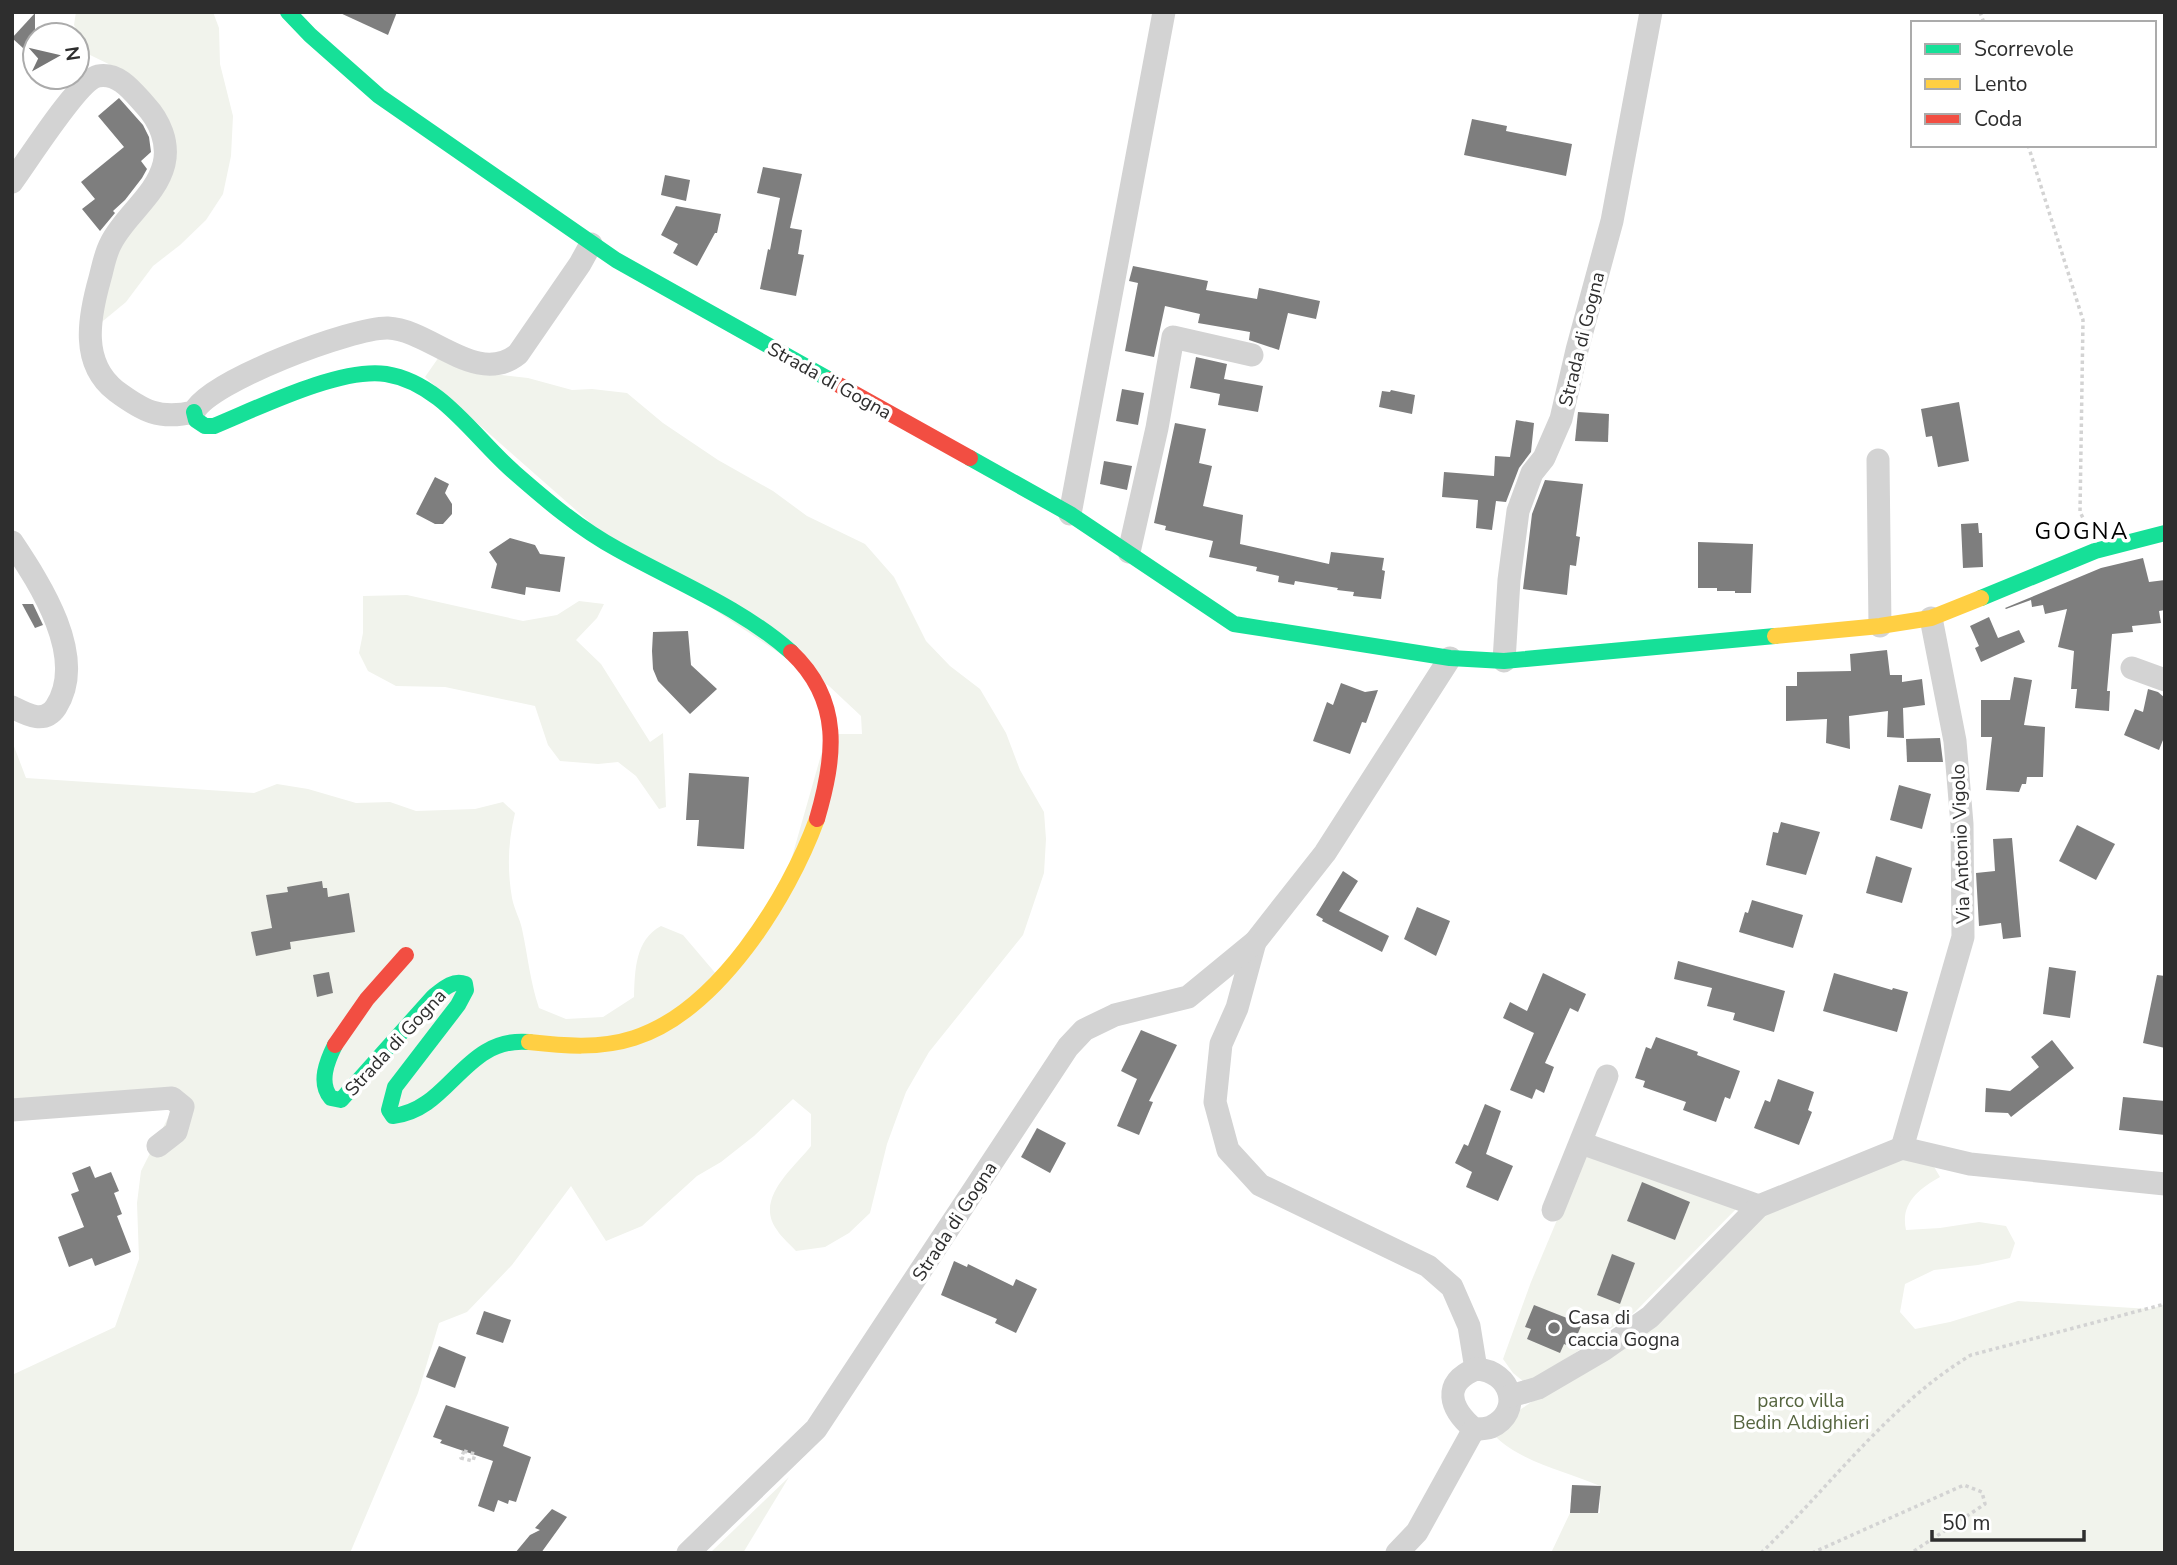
<svg xmlns="http://www.w3.org/2000/svg" width="2177" height="1565" viewBox="0 0 2177 1565" font-family="'Nunito Sans',sans-serif">
<style>
.green{fill:#f1f3ec}
.building{fill:#7e7e7e}
.lines{fill:none;stroke-linecap:round;stroke-linejoin:round}
.path{stroke:#d3d3d3;stroke-width:3.5;stroke-dasharray:3.5 3.5;stroke-linecap:butt}
.street{stroke:#d3d3d3;stroke-width:23}
.fast{stroke:#16e098;stroke-width:16}
.slow{stroke:#ffcf43;stroke-width:16}
.jam{stroke:#f24e42;stroke-width:16}
.poi-dot{fill:#777;stroke:#fff;stroke-width:2.5}
.labels{text-anchor:middle;stroke-width:7;stroke-linejoin:round;paint-order:stroke}
.street-label{font-size:19px;fill:#2e2e2e;stroke:#fff}
.poi-label{font-size:19px;fill:#2e2e2e;stroke:#fff;text-anchor:start}
.park-label{font-size:19px;fill:#56653f;stroke:#fff}
.quarter-label{font-size:23px;letter-spacing:2px;fill:#000;stroke:#fff}
</style>
<rect width="100%" height="100%" fill="#fff"/>
<g class="green">
<polygon points="76,12 213,12 219,28 220,64 233,116 231,156 223,194 206,220 180,245 153,266 126,302 92,330 105,276 168,155 123,71 88,54 74,25"/>
<path d="M441 354 484 373 528 378 572 390 592 389 627 393 663 423 718 460 773 491 807 516 865 544 894 577 926 641 950 666 980 689 1006 733 1020 770 1044 812 1046 839 1044 873 1023 935 929 1052 906 1092 887 1144 870 1213 849 1233 825 1247 796 1251C790 1244 782 1238 777 1230 754 1199 793 1169 811 1146V1114L793 1099 754 1136 721 1162 697 1176 642 1226 606 1241 571 1186 512 1265 467 1312 439 1323 418 1393 350 1553H12V1375L115 1327 139 1259 137 1203 141 1171 176 1102 12 1105V741L26 778 254 793 277 784 308 789 356 803 390 802 416 811 475 809 503 802 515 813C508 842 507 868 512 898 514 909 520 919 522 929 528 957 530 981 539 1008L566 1019 603 1017 634 997C635 970 635 940 661 926L683 935 717 975 786 878 827 734H862L861 716 829 686 611 541 425 377Z"/>
<polygon points="407,595 523,621 557,615 579,601 604,604 597,618 576,640 601,664 650,742 663,733 666,807 659,809 636,776 618,762 598,764 560,761 548,745 535,706 445,687 396,686 368,671 359,653 363,633 363,596"/>
<polygon points="1588,1146 1740,1205 1635,1312 1528,1385 1513,1373 1503,1359 1531,1282"/>
<path d="M1902 1148 1933 1165 1940 1177C1919 1189 1900 1203 1906 1230L1940 1228 1979 1222 2006 1226 2015 1243 2010 1258 1978 1265 1934 1270 1905 1284 1900 1312 1915 1329 1950 1322 2018 1301 2150 1309 2165 1304V1553H1551L1570 1513H1600V1486C1568 1472 1521 1462 1496 1437L1521 1409 1650 1323 1783 1194Z"/>
<polygon points="789,1477 743,1553 710,1553"/>
</g>
<g class="building">
<polygon points="338,12 397,12 388,35"/>
<polygon points="35,13 35,59 12,38"/>
<polygon points="119,98 143,125 149,137 151,152 141,161 147,169 142,178 125,200 113,211 115,213 100,231 82,209 95,199 81,182 124,147 98,116"/>
<polygon points="1472,119 1507,126 1506,131 1572,144 1566,176 1464,155"/>
<polygon points="763,167 802,174 790,228 802,230 798,254 804,255 796,296 760,289 768,249 770,250 780,198 757,193"/>
<polygon points="665,175 690,180 686,201 661,195"/>
<polygon points="676,206 721,214 717,233 715,233 697,266 673,253 678,244 661,235"/>
<polygon points="1133,266 1208,281 1206,290 1257,299 1259,288 1320,301 1316,319 1288,313 1279,350 1249,340 1250,332 1198,323 1200,314 1165,306 1154,357 1125,351 1138,283 1129,281"/>
<polygon points="1196,357 1227,364 1224,379 1263,386 1258,412 1218,405 1220,394 1190,388"/>
<polygon points="1122,389 1144,393 1138,425 1116,421"/>
<polygon points="1391,390 1415,395 1412,414 1379,407 1382,391 1390,392"/>
<polygon points="1959,402 1969,461 1938,467 1932,436 1926,437 1921,409"/>
<polygon points="1578,412 1609,414 1608,442 1575,441"/>
<polygon points="1516,420 1534,423 1531,452 1519,468 1506,502 1496,501 1492,530 1476,528 1478,500 1442,497 1444,472 1494,476 1495,456 1510,457"/>
<polygon points="1175,423 1206,429 1199,463 1212,466 1203,506 1243,515 1240,544 1329,564 1331,552 1384,558 1382,570 1385,571 1381,599 1353,596 1354,592 1337,590 1338,588 1295,581 1294,585 1278,582 1279,576 1256,571 1257,567 1209,557 1213,541 1165,530 1166,526 1154,523"/>
<polygon points="1104,461 1132,466 1127,490 1100,484"/>
<polygon points="435,477 449,484 445,493 452,504 452,514 443,524 435,524 416,514"/>
<polygon points="1545,480 1583,484 1576,536 1580,537 1576,566 1570,565 1567,595 1523,589 1532,514"/>
<polygon points="1978,523 1979,533 1982,533 1983,567 1963,568 1961,524"/>
<polygon points="510,538 535,545 540,554 565,557 560,592 526,587 525,595 491,588 497,564 489,552"/>
<polygon points="1698,542 1753,544 1751,593 1735,593 1735,591 1717,591 1717,588 1698,588"/>
<polygon points="2143,558 2149,582 2165,580 2165,610 2159,611 2161,623 2132,626 2133,632 2112,634 2107,691 2110,691 2109,711 2075,708 2077,689 2071,689 2074,651 2058,647 2067,609 2045,614 2043,605 2032,607 2031,600 2006,609 2005,608 2101,568"/>
<polygon points="22,604 33,604 43,625 35,628"/>
<polygon points="1989,617 1998,638 2019,630 2025,642 1981,662 1975,648 1979,646 1970,626"/>
<polygon points="688,631 691,665 717,689 690,714 658,681 653,669 652,651 653,632"/>
<polygon points="1887,650 1890,675 1902,675 1902,682 1922,679 1925,705 1903,708 1904,738 1887,737 1888,711 1849,716 1850,749 1826,743 1827,719 1786,721 1786,686 1797,686 1797,672 1851,671 1850,654"/>
<polygon points="2014,677 2032,680 2024,725 2045,727 2043,777 2027,777 2026,784 2022,784 2019,792 1986,790 1992,737 1981,737 1981,700 2010,700"/>
<polygon points="1341,683 1365,692 1378,690 1366,723 1362,722 1350,754 1313,741 1327,702 1333,705"/>
<polygon points="2148,689 2158,692 2165,698 2165,735 2159,750 2124,735 2135,709 2143,712"/>
<polygon points="1940,738 1943,762 1907,762 1906,739"/>
<polygon points="689,773 749,777 744,849 697,846 699,820 686,820"/>
<polygon points="1899,785 1931,794 1922,829 1890,820"/>
<polygon points="1781,822 1820,832 1806,875 1766,865 1773,832 1778,833"/>
<polygon points="2077,825 2115,844 2096,880 2059,861"/>
<polygon points="2012,838 2021,937 2003,939 2001,923 1979,926 1976,873 1995,871 1993,839"/>
<polygon points="1876,856 1912,868 1902,903 1866,893"/>
<polygon points="1343,871 1358,881 1339,911 1389,936 1382,952 1322,921 1323,919 1316,915"/>
<polygon points="322,881 323,888 327,888 328,897 349,893 355,932 290,942 291,949 256,956 251,932 272,928 266,895 288,892 287,887"/>
<polygon points="1752,900 1803,915 1793,948 1739,932 1745,912 1748,913"/>
<polygon points="1417,907 1450,921 1436,956 1404,939"/>
<polygon points="1678,961 1785,991 1774,1032 1733,1020 1735,1013 1707,1006 1712,988 1674,979"/>
<polygon points="2049,967 2076,971 2070,1018 2043,1014"/>
<polygon points="329,972 333,993 317,997 313,975"/>
<polygon points="1543,973 1586,994 1578,1012 1570,1008 1545,1063 1554,1067 1544,1093 1536,1089 1532,1099 1510,1090 1534,1033 1503,1018 1510,1002 1527,1011"/>
<polygon points="1834,973 1892,990 1893,988 1908,992 1897,1032 1823,1011"/>
<polygon points="2157,975 2165,976 2165,1048 2143,1043"/>
<polygon points="1141,1030 1177,1045 1149,1101 1153,1102 1139,1135 1117,1126 1137,1079 1121,1071"/>
<polygon points="1656,1037 1698,1052 1697,1055 1740,1071 1730,1099 1725,1097 1716,1122 1683,1110 1686,1102 1643,1087 1645,1081 1635,1078 1646,1047 1651,1049"/>
<polygon points="2052,1040 2074,1068 2011,1117 2008,1113 1985,1112 1986,1088 2010,1091 2039,1067 2031,1057"/>
<polygon points="1778,1079 1814,1092 1808,1110 1812,1112 1799,1145 1754,1128 1765,1100 1770,1102"/>
<polygon points="2123,1097 2165,1101 2165,1135 2119,1130"/>
<polygon points="1485,1104 1501,1111 1486,1154 1513,1166 1498,1201 1466,1187 1472,1172 1455,1163 1464,1144 1468,1146"/>
<polygon points="1037,1128 1066,1143 1050,1173 1021,1157"/>
<polygon points="90,1166 95,1178 111,1172 119,1191 114,1193 122,1214 117,1216 131,1252 95,1266 92,1258 69,1267 58,1237 84,1227 71,1194 79,1191 72,1173"/>
<polygon points="1642,1182 1690,1202 1675,1240 1627,1221"/>
<polygon points="1612,1254 1635,1263 1620,1304 1597,1295"/>
<polygon points="954,1261 967,1267 968,1264 1013,1286 1016,1279 1037,1289 1016,1333 995,1323 997,1319 941,1295"/>
<polygon points="1534,1305 1582,1324 1572,1347 1564,1344 1560,1353 1527,1339 1531,1329 1525,1327"/>
<polygon points="484,1311 511,1320 503,1343 476,1334"/>
<polygon points="439,1346 466,1357 455,1388 426,1377"/>
<polygon points="446,1405 509,1427 503,1446 531,1457 516,1502 509,1500 508,1504 498,1500 494,1512 478,1506 493,1461 440,1443 442,1440 433,1437"/>
<polygon points="1572,1485 1601,1486 1598,1513 1570,1513"/>
<polygon points="552,1509 567,1517 541,1553 515,1553 530,1535 540,1530 535,1528"/>
</g>
<g class="lines">
<g class="path">
<polyline points="1980,12 1984,23"/>
<polyline points="2028,145 2083,320 2080,512 2088,528"/>
<polygon points="464,1451 475,1454 473,1461 461,1458"/>
<path d="M1761 1553C1830 1487 1888 1405 1971 1355L2165 1304"/>
<polyline points="1812,1553 1964,1485 1982,1492 1985,1504 1911,1553"/>
</g>
<g class="street">
<path d="M12 182C27 162 78 80 98 76 119 72 133 92 145 105 160 121 169 143 164 164 156 196 125 215 111 243 105 254 103 267 100 278 89 317 80 363 116 391 143 411 159 420 194 412 209 381 353 327 388 328 431 330 477 387 518 354L580 264 591 244"/>
<polyline points="1878,460 1880,626"/>
<polyline points="1070,514 1164,12"/>
<path d="M12 542C40 584 88 657 56 707 44 725 26 714 12 707"/>
<polyline points="1129,552 1157,428 1173,337 1252,355"/>
<polyline points="1504,661 1509,580 1518,511 1532,473 1544,458 1561,419 1577,350 1612,221 1651,12"/>
<polyline points="2132,668 2165,680"/>
<polyline points="1255,942 1237,1008 1221,1044 1215,1102 1228,1150 1260,1185 1428,1266 1452,1287 1469,1326 1476,1369"/>
<polyline points="12,1110 172,1098 183,1107 176,1132 158,1146"/>
<polyline points="1581,1143 1759,1206"/>
<polyline points="1902,1148 1963,937 1962,824 1955,741 1931,618"/>
<polyline points="1553,1210 1607,1076"/>
<path d="M1476 1369C1512 1371 1523 1412 1491 1427 1486 1429 1479 1429 1474 1429 1450 1409 1441 1383 1476 1369Z"/>
<polyline points="1511,1396 1538,1388 1603,1350 1650,1317 1759,1206 1902,1148 1970,1164 2165,1184"/>
<polyline points="688,1553 816,1429 1068,1047 1084,1030 1115,1015 1188,997 1255,942 1325,853 1450,658"/>
<polyline points="1397,1553 1417,1532 1474,1429"/>
</g>
<g class="fast">
<polyline points="288,12 310,35 379,96 616,260 830,380"/>
<path d="M194 412 196 420 205 426H214C258 408 340 367 386 374 442 383 475 439 515 473 547 501 580 529 617 549 676 582 740 607 791 652"/>
<polyline points="970,458 1070,514 1234,624 1450,658 1504,661 1775,636"/>
<polyline points="1981,598 2095,551 2165,533"/>
<path d="M335 1045C327 1061 318 1083 331 1098L341 1100 433 997C442 990 453 979 465 984L466 990 458 1005 395 1087 389 1110 393 1116C450 1110 464 1036 529 1042"/>
</g>
<g class="slow">
<polyline points="1775,636 1880,626 1931,618 1981,598"/>
<path d="M529 1042C564 1046 600 1049 634 1038 718 1011 788 898 817 819"/>
</g>
<g class="jam">
<polyline points="830,380 970,458"/>
<path d="M791 652C843 701 835 757 817 819"/>
<polyline points="335,1045 367,999 406,955"/>
</g>
</g>
<circle class="poi-dot" cx="1554" cy="1328" r="7"/>
<g class="labels">
<g class="street-label">
<text transform="translate(1581 339) rotate(-76)" y="7">Strada di Gogna</text>
<text transform="translate(830 380) rotate(29)" y="7">Strada di Gogna</text>
<text transform="translate(1960 844) rotate(-92)" y="7">Via Antonio Vigolo</text>
<text transform="translate(395 1042) rotate(-47)" y="7">Strada di Gogna</text>
<text transform="translate(954 1221) rotate(-57)" y="7">Strada di Gogna</text>
</g>
<g class="poi-label">
<text x="1568" y="1324">Casa di<tspan x="1568" dy="22">caccia Gogna</tspan></text>
</g>
<g class="park-label">
<text x="1801" y="1407">parco villa<tspan x="1801" dy="22">Bedin Aldighieri</tspan></text>
</g>
<g class="quarter-label">
<text x="2082" y="539">GOGNA</text>
</g>
</g>
<rect width="2177" height="1565" fill="none" stroke="#2e2e2e" stroke-width="28"/>
<rect x="1911" y="21" width="245" height="126" fill="#ffffff" stroke="#ababab" stroke-width="2"/>
<rect x="1925" y="44" width="35" height="10" fill="#16e098" stroke="#ababab" stroke-width="2"/>
<text x="1974" y="56" font-size="21" fill="#2e2e2e">Scorrevole</text>
<rect x="1925" y="79" width="35" height="10" fill="#ffcf43" stroke="#ababab" stroke-width="2"/>
<text x="1974" y="91" font-size="21" fill="#2e2e2e">Lento</text>
<rect x="1925" y="114" width="35" height="10" fill="#f24e42" stroke="#ababab" stroke-width="2"/>
<text x="1974" y="126" font-size="21" fill="#2e2e2e">Coda</text>
<g transform="translate(56 56) rotate(82)"><circle r="33" fill="#ffffff" stroke="#ababab" stroke-width="2"/>
<path d="M0-5L12 26L0 18L-12 26Z" fill="#777777"/>
<text y="-10" font-size="19" font-weight="bold" text-anchor="middle" fill="#2e2e2e">N</text>
</g>
<path d="M1932 1530v10h152v-10" fill="none" stroke="#2e2e2e" stroke-width="3.5"/>
<text x="1942" y="1530" font-size="21" fill="#2e2e2e" stroke="#ffffff" stroke-width="5" paint-order="stroke">50 m</text>
</svg>
